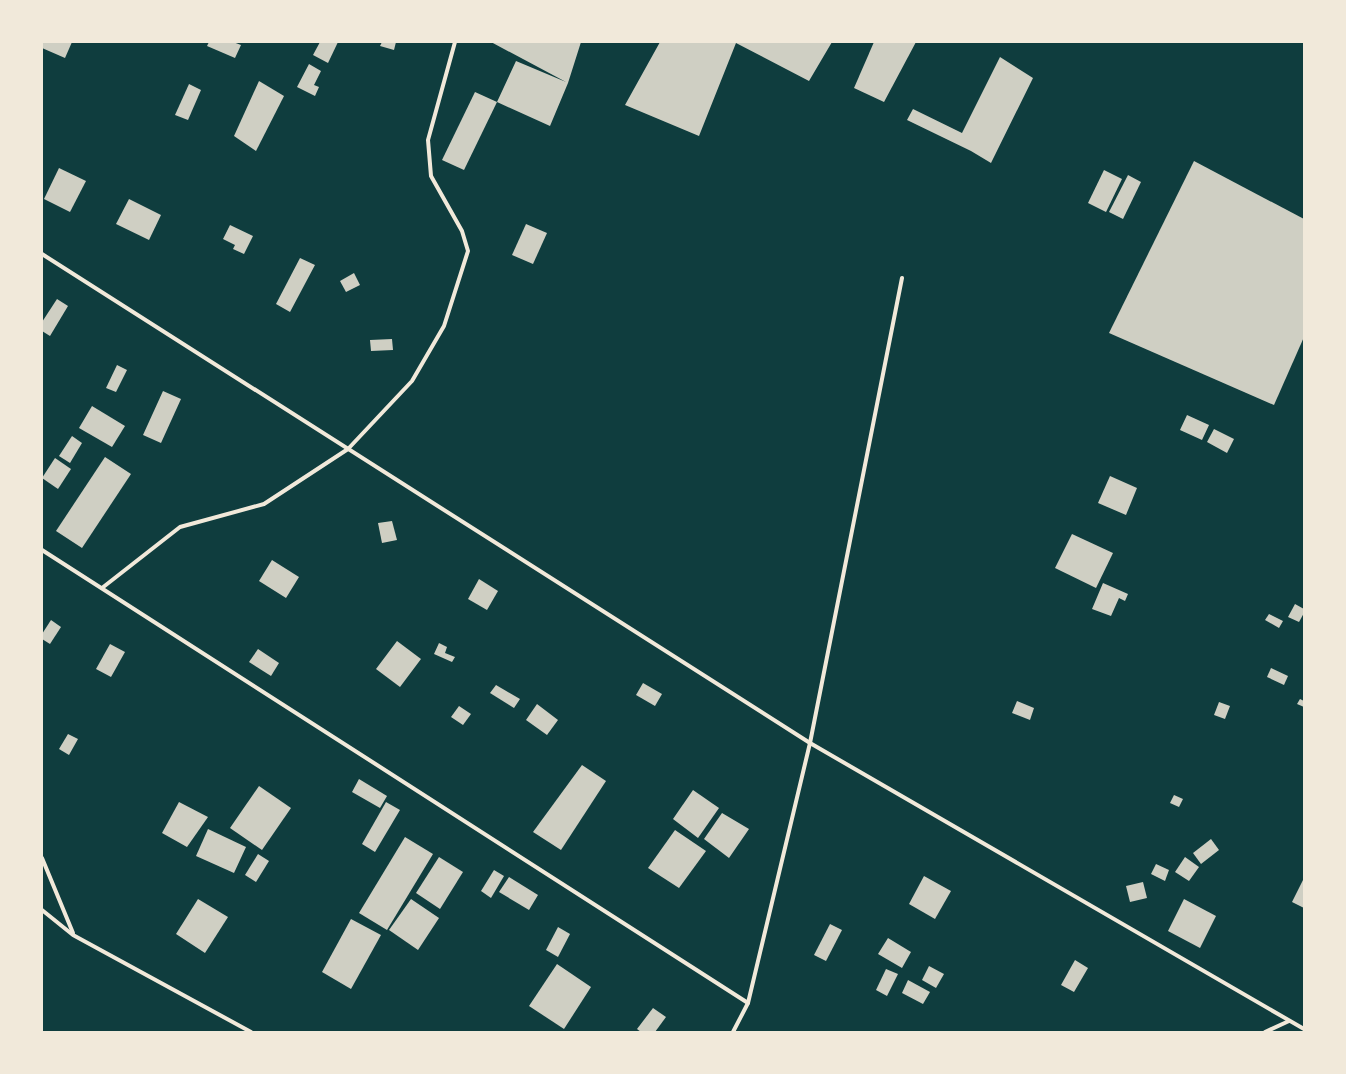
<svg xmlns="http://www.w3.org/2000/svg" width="1346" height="1074" viewBox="0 0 1346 1074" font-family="'Varela Round',sans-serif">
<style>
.building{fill:#cfcfc3}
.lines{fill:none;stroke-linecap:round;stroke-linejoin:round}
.minor{stroke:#f1e9da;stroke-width:4}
</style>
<rect width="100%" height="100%" fill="#0f3d3e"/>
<g class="building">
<polygon points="42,42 72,42 65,58 42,48"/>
<polygon points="209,42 233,42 241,45 235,58 207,46"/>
<polygon points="320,42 338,42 328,63 313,55"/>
<polygon points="382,42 396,42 394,50 380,46"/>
<polygon points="491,42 581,42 568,83 550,126 497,102 516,61 566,82"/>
<polygon points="660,42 733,42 736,43 736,42 832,42 809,81 736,43 699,136 625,105"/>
<polygon points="874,42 916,42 884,102 854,88"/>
<polygon points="1000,57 1033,78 991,163 971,151 907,120 913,109 962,133"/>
<polygon points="309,64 321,71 314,85 319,87 315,96 297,87"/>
<polygon points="259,81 284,96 256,151 234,136"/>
<polygon points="189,84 201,90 188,120 175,115"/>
<polygon points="475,92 497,102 464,170 442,160"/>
<polygon points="1194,161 1304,219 1304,337 1274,405 1109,333"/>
<polygon points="59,168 86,181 70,212 44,199"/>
<polygon points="1104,170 1122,179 1106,212 1088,203"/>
<polygon points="1128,175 1141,182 1123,219 1109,212"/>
<polygon points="129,199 161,215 149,240 116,224"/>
<polygon points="526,224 547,233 533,264 512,255"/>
<polygon points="230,225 253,236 244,254 233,249 235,245 223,239"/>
<polygon points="300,258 315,265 290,312 276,304"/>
<polygon points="354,273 360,285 346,292 340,281"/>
<polygon points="57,299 68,306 50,336 42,331 42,322"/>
<polygon points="392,339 393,350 371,351 370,340"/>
<polygon points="117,365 127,370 116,392 106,388"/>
<polygon points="163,391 181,399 161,443 143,435"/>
<polygon points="92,406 125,426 112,447 79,428"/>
<polygon points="1187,415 1209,425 1202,440 1180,430"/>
<polygon points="1214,429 1234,439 1227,453 1207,442"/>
<polygon points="72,436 82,443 70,463 59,456"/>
<polygon points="105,457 131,474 82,548 56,531"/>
<polygon points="55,458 71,469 58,489 42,478"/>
<polygon points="1110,476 1137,488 1126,515 1098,503"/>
<polygon points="392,521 397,540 382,543 378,523"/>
<polygon points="1072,534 1113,553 1096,588 1055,568"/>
<polygon points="272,560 299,577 286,598 259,581"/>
<polygon points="479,579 498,591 487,610 468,599"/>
<polygon points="1103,583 1128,594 1125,601 1119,598 1111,616 1092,609"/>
<polygon points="1295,604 1304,609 1304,613 1299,622 1288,617"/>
<polygon points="1269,614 1283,621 1279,628 1265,620"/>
<polygon points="51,620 61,627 50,644 42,639 42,634"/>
<polygon points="397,641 421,659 400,687 376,669"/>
<polygon points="439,643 447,647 445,653 455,657 452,662 434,654"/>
<polygon points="110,644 125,652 111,677 96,669"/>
<polygon points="258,649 279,663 271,676 249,662"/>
<polygon points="1271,668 1288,676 1284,685 1267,677"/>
<polygon points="643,683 662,694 655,706 636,695"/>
<polygon points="496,685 520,699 514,708 490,693"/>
<polygon points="1300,699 1304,701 1304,707 1297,704"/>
<polygon points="1017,701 1034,708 1030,720 1012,713"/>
<polygon points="1219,702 1230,706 1225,719 1214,715"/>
<polygon points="537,704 558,720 547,735 526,720"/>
<polygon points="459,706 471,714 463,725 451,717"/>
<polygon points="68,734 78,739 69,755 59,749"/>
<polygon points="582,765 606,781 561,850 533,832"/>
<polygon points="359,779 387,796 380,808 352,792"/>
<polygon points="259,786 291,808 262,850 230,828"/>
<polygon points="693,790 719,808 698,838 673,819"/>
<polygon points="1174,795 1183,799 1179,807 1170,803"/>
<polygon points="179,802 208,817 187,847 162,833"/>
<polygon points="386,802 400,810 375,852 362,844"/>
<polygon points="722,813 749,829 729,858 704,839"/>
<polygon points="208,829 246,847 234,873 196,856"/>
<polygon points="675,830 706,851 679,888 648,868"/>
<polygon points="405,837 433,854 387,930 359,913"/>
<polygon points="1211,839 1219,850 1201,864 1193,853"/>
<polygon points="258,854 269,861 256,882 245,875"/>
<polygon points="439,857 463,872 440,909 416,893"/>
<polygon points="1185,857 1199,867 1189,881 1175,872"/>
<polygon points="1156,864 1169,870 1165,881 1151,874"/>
<polygon points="494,870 504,876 491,898 481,891"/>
<polygon points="924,876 951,891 935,919 909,904"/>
<polygon points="509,877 538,895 529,910 499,892"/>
<polygon points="1304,878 1304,908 1292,902"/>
<polygon points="1143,882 1147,898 1130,902 1126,886"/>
<polygon points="198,899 228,917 205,953 176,934"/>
<polygon points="411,899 439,918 418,950 389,930"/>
<polygon points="1184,899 1216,916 1200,948 1168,931"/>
<polygon points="351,919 381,935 351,989 322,972"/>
<polygon points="830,924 842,930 826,961 814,955"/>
<polygon points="558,927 570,934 558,957 546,950"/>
<polygon points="888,938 911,952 902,968 878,954"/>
<polygon points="1075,960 1088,968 1074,992 1061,985"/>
<polygon points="557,964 591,987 564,1029 529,1006"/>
<polygon points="929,966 944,974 936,988 922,980"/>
<polygon points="886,969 898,974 887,996 876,990"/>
<polygon points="908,980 930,992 923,1004 902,993"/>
<polygon points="653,1008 666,1017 655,1032 641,1032 637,1029"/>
</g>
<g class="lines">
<g class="minor">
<polyline points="42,254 810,743 1304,1029"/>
<polyline points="42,550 748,1003"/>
<polyline points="102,588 180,527 264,504 348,449 412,381 444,326 468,251 462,231 431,176 428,140 455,42"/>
<polyline points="42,858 73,933"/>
<polyline points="42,910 73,935 251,1032"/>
<polyline points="733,1032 748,1003 810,743 902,278"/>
<polyline points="1265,1032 1289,1021"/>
</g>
</g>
<rect width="1346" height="1074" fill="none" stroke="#f1e9da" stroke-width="86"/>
</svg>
